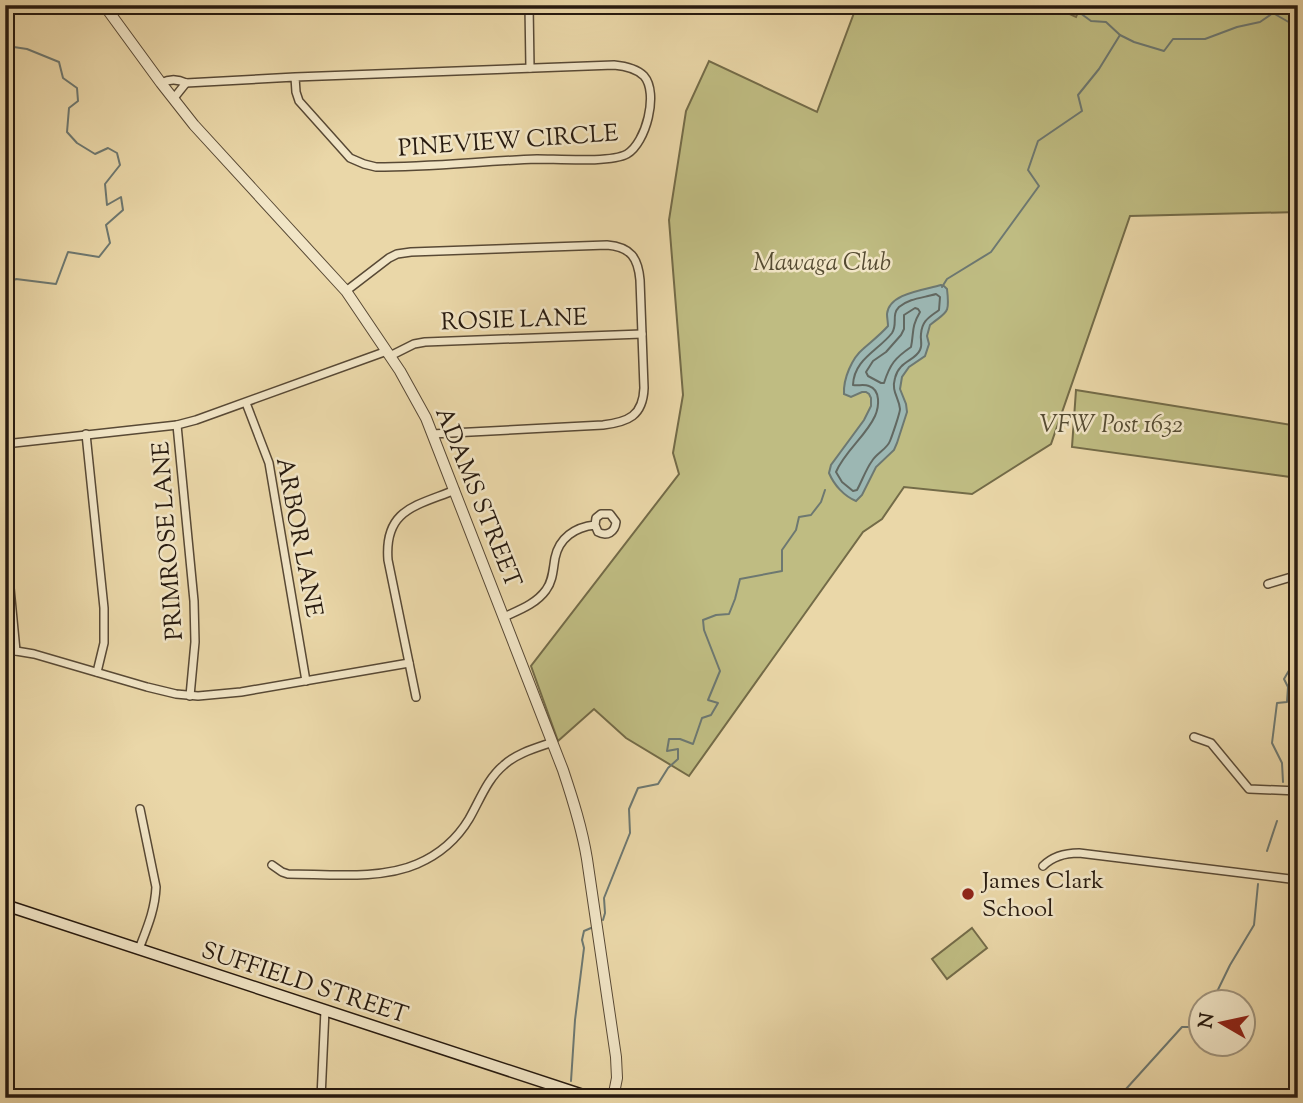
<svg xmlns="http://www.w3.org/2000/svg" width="1303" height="1103" viewBox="0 0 1303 1103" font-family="'Sorts Mill Goudy',serif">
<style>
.green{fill:#bfbc82;stroke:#736b48;stroke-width:2}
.water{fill:#9cb7b3;stroke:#6d7871;stroke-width:2}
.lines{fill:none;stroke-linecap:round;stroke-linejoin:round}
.shore{stroke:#626861;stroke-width:2}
.stream{stroke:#6d7871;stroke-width:2}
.minor-casing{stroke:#584935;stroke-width:10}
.tertiary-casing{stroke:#584935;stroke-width:12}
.secondary-casing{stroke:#271a0f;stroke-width:13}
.minor{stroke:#f1e5c6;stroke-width:7}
.tertiary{stroke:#f1e5c6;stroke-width:10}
.secondary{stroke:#f1e5c6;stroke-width:10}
.poi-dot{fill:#8f2418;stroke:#f1e5c6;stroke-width:2.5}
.labels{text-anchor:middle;stroke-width:5;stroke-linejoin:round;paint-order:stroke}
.street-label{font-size:24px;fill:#271a0f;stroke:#f1e5c6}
.park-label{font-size:24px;font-style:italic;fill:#554b32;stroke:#f1e5c6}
.poi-label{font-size:24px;fill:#271a0f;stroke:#f1e5c6;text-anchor:start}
</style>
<rect width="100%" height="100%" fill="#ead7a8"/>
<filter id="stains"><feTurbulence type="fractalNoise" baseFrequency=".00286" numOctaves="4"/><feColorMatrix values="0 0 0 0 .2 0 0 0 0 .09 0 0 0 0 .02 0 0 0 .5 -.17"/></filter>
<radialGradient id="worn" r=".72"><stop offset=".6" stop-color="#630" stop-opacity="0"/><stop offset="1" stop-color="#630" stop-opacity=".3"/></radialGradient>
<g class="green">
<polygon points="857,5 1050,5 1076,17 1081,5 1298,5 1298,212 1130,216 1051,444 972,494 904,487 882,519 863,532 689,776 626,738 594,709 558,741 531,666 679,474 673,453 683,395 669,220 686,111 709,61 817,112"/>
<polygon points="1076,390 1298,426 1298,478 1072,447"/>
<polygon points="972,928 987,948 947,979 932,959"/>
</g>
<path class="water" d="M941 285 944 286 947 289C950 315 947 311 930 325L927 336 929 344 925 356 909 367 902 377 900 389 906 404 907 412 897 443 894 450 876 467 862 495 856 501C844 496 834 485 829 473L831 465 864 420 871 406V398L869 394 866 392H862L851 397 844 394C843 379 852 358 863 349 872 341 880 335 888 326 888 322 887 318 887 314 889 293 925 290 941 285Z"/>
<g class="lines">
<g class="shore">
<path d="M936 294 940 297 939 310C930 317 922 320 921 334 920 340 923 344 920 350 915 361 899 361 895 378 891 392 899 397 900 409 900 413 892 436 890 441 887 449 877 453 872 461 866 469 862 481 857 490L853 491 842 482 836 472C845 451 866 436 875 416 879 407 881 390 869 386 864 384 858 386 853 385 854 359 878 351 892 333 898 324 891 315 899 307 910 298 923 298 936 294Z"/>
<path d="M915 308 918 309 920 312C911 327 914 333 911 347 895 358 890 364 884 383H881L868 376 866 372 873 361 886 352 901 335 904 329V315Z"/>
</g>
<g class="stream">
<polyline points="1060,5 1063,10 1076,10 1091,21 1106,22 1120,35 1134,42 1164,51 1173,39 1205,39 1237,27 1260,22 1273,13 1292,24 1298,21"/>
<polyline points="1295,5 1298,9"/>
<polyline points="5,43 7,46 27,49 59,62 63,78 77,88 78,101 69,108 67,132 77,143 95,154 108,148 117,153 120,165 105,184 107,205 121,197 123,210 106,225 110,243 99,257 68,252 56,284 16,279 5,286"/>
<polyline points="942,287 947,279 991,252 1039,186 1028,170 1038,141 1082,111 1078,95 1099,69 1120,35"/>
<polyline points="1283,782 1282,763 1272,743 1277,703 1287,702 1288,687 1284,679 1298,655"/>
<polyline points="1267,851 1277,821"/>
<polyline points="603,920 605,913 604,898 630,833 629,809 638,788 658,784 668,768 678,759 678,749 667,751 669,739 680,739 693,744 702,718 711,715 718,703 708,700 720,671 704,630 703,620 716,615 729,614 735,599 740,579 782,571 782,550 796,530 799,517 811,515 821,502 825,490"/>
<polyline points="1212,1002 1230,965 1254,925 1258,884"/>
<polyline points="571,1081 575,1020 584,948 582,940 584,931 591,928"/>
<polyline points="1113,1098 1126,1089 1182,1027 1197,1027 1202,1019"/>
</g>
<defs>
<g id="minor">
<polyline points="529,5 530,68"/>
<path d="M161 83C169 79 178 79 186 83L295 77 296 92 299 101 350 158 364 164 376 167C430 167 483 161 537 159 558 159 611 163 627 154 646 143 659 93 644 76 636 68 625 66 614 65L295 77"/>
<polyline points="174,98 186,83"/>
<path d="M346 291 389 258 397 254 411 252 607 245C631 247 638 258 640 280L644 388C643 416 628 422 603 425L432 434"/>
<polyline points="390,356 414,344 425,342 642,334"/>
<polyline points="246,403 269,463 306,681"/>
<polyline points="177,425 194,601 195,642 190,696"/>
<polyline points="86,434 104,608 104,643 97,672"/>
<polyline points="5,444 177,425 196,420 387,351"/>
<polyline points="5,536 16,651"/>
<polyline points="1268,584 1298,575"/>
<path d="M504 617C519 610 536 604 546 590 553 581 553 569 555 558 559 538 575 527 595 525L596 518 601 514H610L616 522C615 532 607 537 598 532L595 525"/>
<polyline points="5,651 16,651 34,654 147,687 176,694 198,696 241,692 409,663"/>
<path d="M416 697 388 560C384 509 416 506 455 490"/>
<polyline points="1194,737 1211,743 1249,789 1298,791"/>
<path d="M272 865 282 872 288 874C327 874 381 880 417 864 438 855 457 839 469 819 480 800 487 779 504 765 517 753 536 748 553 742"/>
<path d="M1043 866C1053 856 1065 853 1079 853L1298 880"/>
<path d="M139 949C147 928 155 910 156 887L140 809"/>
<polyline points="321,1098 325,1010"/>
</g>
<path id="tertiary" d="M104 5 161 83 194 125 346 291 400 371 426 418 563 770C573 800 582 828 587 859L616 1057 617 1078 613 1098"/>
<polyline id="secondary" points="5,905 592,1098"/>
</defs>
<use href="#minor" class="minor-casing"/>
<use href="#tertiary" class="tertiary-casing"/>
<use href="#secondary" class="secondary-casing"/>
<use href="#minor" class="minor"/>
<use href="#tertiary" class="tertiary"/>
<use href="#secondary" class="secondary"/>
</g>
<circle class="poi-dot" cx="968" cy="894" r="7"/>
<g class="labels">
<g class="street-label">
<text transform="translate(508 140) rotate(-4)" y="8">PINEVIEW CIRCLE</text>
<text transform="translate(514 319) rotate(-2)" y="8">ROSIE LANE</text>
<text transform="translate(479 497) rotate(68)" y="8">ADAMS STREET</text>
<text transform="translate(300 537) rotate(79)" y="8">ARBOR LANE</text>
<text transform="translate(167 541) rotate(-94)" y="8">PRIMROSE LANE</text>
<text transform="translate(305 982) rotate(18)" y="8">SUFFIELD STREET</text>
</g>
<g class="park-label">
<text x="822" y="270">Mawaga Club</text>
<text x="1111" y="432">VFW Post 1632</text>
</g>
<g class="poi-label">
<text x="982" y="888">James Clark<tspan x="982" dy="28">School</tspan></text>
</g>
</g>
<rect width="1303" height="1103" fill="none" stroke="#ead7a8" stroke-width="28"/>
<rect x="7" y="7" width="1289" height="1089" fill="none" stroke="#271a0f" stroke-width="3.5"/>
<rect x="14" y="14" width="1275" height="1075" fill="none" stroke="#271a0f" stroke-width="2"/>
<g transform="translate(1222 1023) rotate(279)"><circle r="33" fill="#f1e5c6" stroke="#a0947d" stroke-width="2"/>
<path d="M0-5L12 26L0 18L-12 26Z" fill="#8f2418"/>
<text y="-10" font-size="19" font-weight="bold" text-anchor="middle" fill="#271a0f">N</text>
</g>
<rect width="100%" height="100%" filter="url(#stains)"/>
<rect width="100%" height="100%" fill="url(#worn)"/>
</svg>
